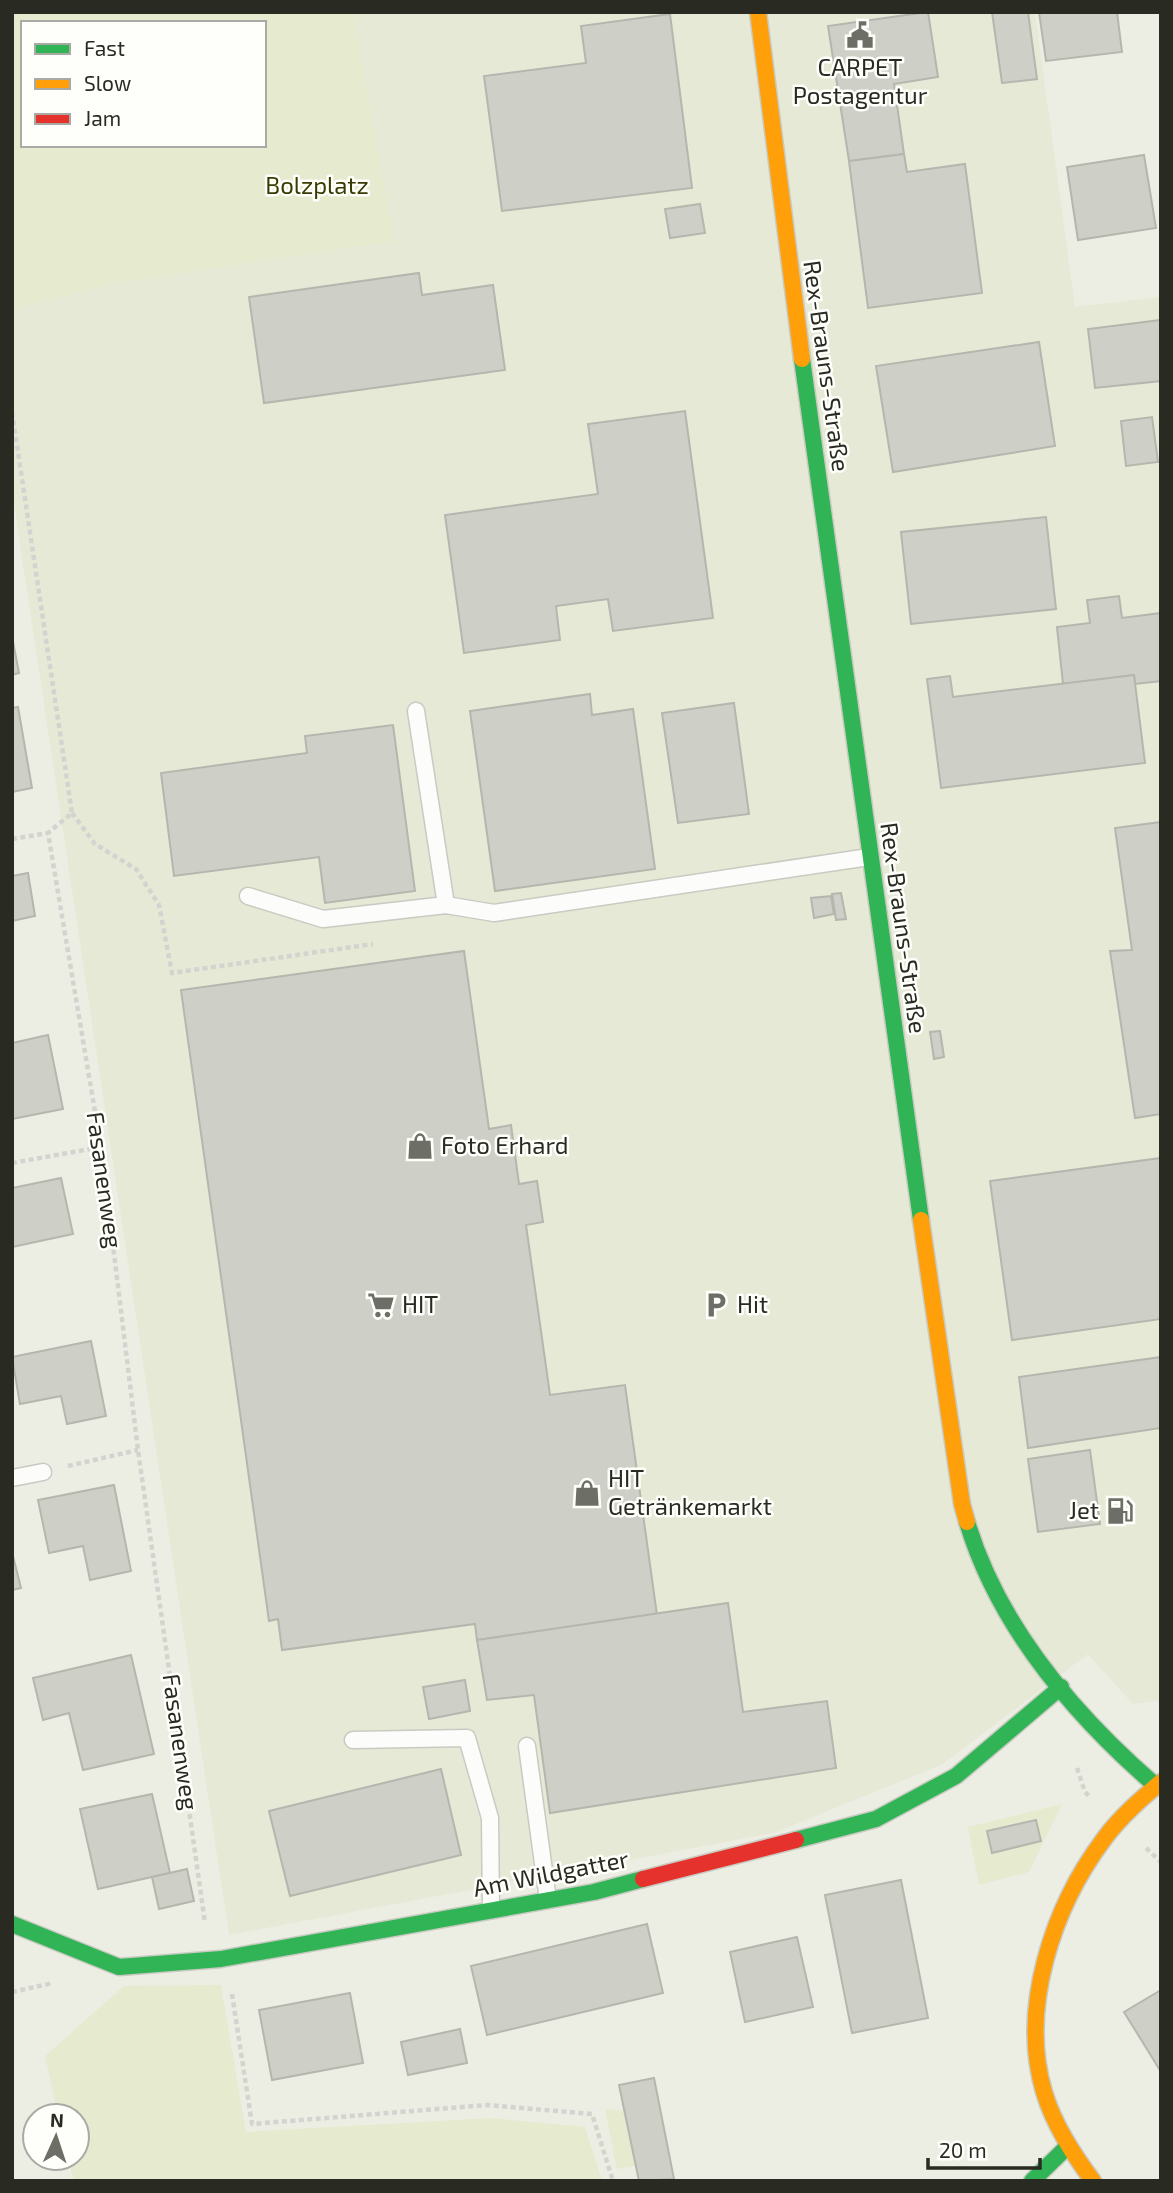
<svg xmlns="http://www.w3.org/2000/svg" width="1173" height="2193" viewBox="0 0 1173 2193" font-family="'Exo 2',sans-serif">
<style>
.built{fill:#e6e9d5}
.green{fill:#e6eace;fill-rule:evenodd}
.building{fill:#ced0c7;stroke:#b5b6ae;stroke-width:2}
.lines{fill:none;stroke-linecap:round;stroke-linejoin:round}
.lane-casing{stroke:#c9cac2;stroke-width:19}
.fast-casing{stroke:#c9cac2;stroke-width:19}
.slow-casing{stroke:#c9cac2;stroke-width:19}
.jam-casing{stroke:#c9cac2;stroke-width:19}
.path{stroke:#d3d4d0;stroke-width:4.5;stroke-dasharray:5 3.5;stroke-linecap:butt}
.lane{stroke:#fcfcfb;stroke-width:16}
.fast{stroke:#30b455;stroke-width:16}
.slow{stroke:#ff9f0a;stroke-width:16}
.jam{stroke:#e5322d;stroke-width:16}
.labels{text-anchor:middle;stroke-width:5;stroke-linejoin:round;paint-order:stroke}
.poi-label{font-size:24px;fill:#292a22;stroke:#fefffa;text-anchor:start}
.park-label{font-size:24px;fill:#383b02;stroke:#fefffa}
.street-label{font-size:24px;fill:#292a22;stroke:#fefffa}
</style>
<rect width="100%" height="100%" fill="#eceee3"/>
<polygon class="built" points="353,12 1035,12 1075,307 1161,297 1161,1700 1133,1704 1088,1654 943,1764 774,1833 229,1935 12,491 12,310 112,284 393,241"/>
<g class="green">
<path d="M12 12H353L394 241 112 284 12 310ZM23 23H264V145H23Z"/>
<polygon points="1062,1804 1029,1872 979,1885 968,1827"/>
<polygon points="221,1985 246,2132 491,2118 585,2127 602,2181 74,2181 68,2158 77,2158 77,2116 58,2116 45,2056 124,1986"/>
<polygon points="605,2109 625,2111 636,2166 617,2169"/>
</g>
<g class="building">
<polygon points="928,12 938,77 894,84 904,154 849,161 828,26"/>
<polygon points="992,12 1028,12 1037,79 1002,83"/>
<polygon points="1039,12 1117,12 1122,52 1046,61"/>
<polygon points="670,14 692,188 502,211 484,76 586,63 581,26"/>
<polygon points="904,154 907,172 965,164 982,293 868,308 849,161"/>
<polygon points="1144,155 1156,228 1078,240 1067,167"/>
<polygon points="700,204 705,233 670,238 665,209"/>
<polygon points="419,273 422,295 493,285 505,370 264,403 249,297"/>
<polygon points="1161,320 1161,381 1095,388 1088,329"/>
<polygon points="1039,342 1055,446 893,472 876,366"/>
<polygon points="685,411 713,618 613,631 608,599 556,606 560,640 464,653 445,515 598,494 588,424"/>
<polygon points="1152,417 1158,462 1126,466 1121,421"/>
<polygon points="1046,517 1056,609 911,624 901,532"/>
<polygon points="1119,596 1122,618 1161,613 1161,681 1135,684 1134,675 1063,684 1057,627 1090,623 1087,600"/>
<polygon points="12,636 19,673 12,675"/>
<polygon points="1134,675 1145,763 941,788 927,679 950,676 953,697"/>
<polygon points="590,694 592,715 633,709 655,869 495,891 470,711"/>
<polygon points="734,703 749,814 678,823 662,713"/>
<polygon points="18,707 32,788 12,792 12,708"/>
<polygon points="393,725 415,891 325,903 319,857 174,876 161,773 307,753 305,736"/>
<polygon points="1161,822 1161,1114 1135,1118 1110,951 1132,950 1115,828"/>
<polygon points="28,873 35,916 12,921 12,876"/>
<polygon points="841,893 846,919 836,920 832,894"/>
<polygon points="831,896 834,914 814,918 811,898"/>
<polygon points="464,951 489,1129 511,1125 519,1184 537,1181 543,1222 526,1225 550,1395 625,1385 657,1615 477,1640 475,1624 282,1650 278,1619 269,1621 181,990"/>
<polygon points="940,1031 944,1057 934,1059 930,1032"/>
<polygon points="48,1035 63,1109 12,1119 12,1043"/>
<polygon points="1161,1158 1161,1319 1012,1340 990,1181"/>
<polygon points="61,1178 73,1234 12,1247 12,1188"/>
<polygon points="91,1341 106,1416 67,1424 61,1396 20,1404 12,1357"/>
<polygon points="1161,1357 1161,1428 1028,1448 1019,1377"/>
<polygon points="1090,1450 1100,1524 1038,1532 1028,1459"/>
<polygon points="114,1485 131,1571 90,1580 83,1546 49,1553 38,1500"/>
<polygon points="12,1552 21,1588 12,1590"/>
<polygon points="728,1603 743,1712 827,1701 836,1768 550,1813 534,1695 487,1700 477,1640"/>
<polygon points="131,1655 154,1754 83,1770 69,1713 43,1720 33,1678"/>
<polygon points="465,1680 470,1711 429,1719 423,1687"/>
<polygon points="441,1769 461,1855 290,1896 269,1811"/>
<polygon points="152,1794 170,1873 98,1889 80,1809"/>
<polygon points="1036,1820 1041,1841 992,1853 987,1831"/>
<polygon points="187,1869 194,1901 159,1909 152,1877"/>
<polygon points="901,1880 928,2018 852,2033 825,1895"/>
<polygon points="647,1924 663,1993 487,2035 471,1966"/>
<polygon points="797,1937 813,2007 745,2022 730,1952"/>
<polygon points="1161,1990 1161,2072 1124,2012"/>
<polygon points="350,1993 363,2063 272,2080 259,2010"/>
<polygon points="460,2029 467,2063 408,2075 401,2042"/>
<polygon points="654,2078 674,2179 639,2181 619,2085"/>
</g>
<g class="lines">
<defs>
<g id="lane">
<polyline points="416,711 446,905"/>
<polyline points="248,896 323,919 446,905 494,913 869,857"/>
<polyline points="12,1478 43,1472"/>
<polyline points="353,1740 467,1738 490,1818 491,1910"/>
<polyline points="527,1746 548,1900"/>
</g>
<g id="fast">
<polyline points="802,359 921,1220"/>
<path d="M967 1522C999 1628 1074 1715 1156 1786"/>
<polyline points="796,1840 876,1819 956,1776 1061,1687"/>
<polyline points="12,1924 119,1967 221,1959 594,1892 643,1879"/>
<polyline points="1032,2181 1067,2147"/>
</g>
<g id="slow">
<polyline points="758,12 802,359"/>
<polyline points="921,1220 962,1504 967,1522"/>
<path d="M1093 2181C1073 2154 1054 2125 1044 2092 1019 2008 1053 1907 1104 1839 1120 1817 1141 1799 1161 1782"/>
</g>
<polyline id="jam" points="643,1879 796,1840"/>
</defs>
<use href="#lane" class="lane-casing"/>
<use href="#fast" class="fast-casing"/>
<use href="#slow" class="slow-casing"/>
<use href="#jam" class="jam-casing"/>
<g class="path">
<polyline points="12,412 72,813 48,833 101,1147 138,1450 205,1923"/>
<polyline points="72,813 95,844 136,869 159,905 172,973 373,944"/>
<polyline points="12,839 48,833"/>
<polyline points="12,1163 101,1147"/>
<polyline points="68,1466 138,1450"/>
<polyline points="1077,1768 1085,1792 1090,1797"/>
<polyline points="1146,1848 1161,1862"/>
<polyline points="12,1992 53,1983"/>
<polyline points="232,1994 252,2124 487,2105 592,2114 613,2181"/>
</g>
<use href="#lane" class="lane"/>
<use href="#fast" class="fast"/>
<use href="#slow" class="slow"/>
<use href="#jam" class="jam"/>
</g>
<defs>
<symbol id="civic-bare" viewBox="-9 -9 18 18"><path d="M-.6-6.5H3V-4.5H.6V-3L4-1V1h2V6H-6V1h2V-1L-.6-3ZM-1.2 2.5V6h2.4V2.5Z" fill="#6d6f66" stroke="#fefffa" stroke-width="2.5" paint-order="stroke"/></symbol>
<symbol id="shop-bare" viewBox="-9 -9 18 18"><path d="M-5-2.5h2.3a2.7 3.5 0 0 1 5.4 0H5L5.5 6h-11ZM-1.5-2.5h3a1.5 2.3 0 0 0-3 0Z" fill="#6d6f66" stroke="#fefffa" stroke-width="2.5" paint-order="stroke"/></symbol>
<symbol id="supermarket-bare" viewBox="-9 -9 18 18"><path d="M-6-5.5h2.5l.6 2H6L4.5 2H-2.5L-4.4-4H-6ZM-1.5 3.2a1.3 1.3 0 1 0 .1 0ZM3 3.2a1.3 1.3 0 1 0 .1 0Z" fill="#6d6f66" stroke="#fefffa" stroke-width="2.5" paint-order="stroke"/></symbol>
<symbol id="parking-bare" viewBox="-9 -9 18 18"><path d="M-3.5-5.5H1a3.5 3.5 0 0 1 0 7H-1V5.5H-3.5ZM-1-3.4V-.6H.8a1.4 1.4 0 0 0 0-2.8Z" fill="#6d6f66" stroke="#fefffa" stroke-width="2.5" paint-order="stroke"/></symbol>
<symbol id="fuel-bare" viewBox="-9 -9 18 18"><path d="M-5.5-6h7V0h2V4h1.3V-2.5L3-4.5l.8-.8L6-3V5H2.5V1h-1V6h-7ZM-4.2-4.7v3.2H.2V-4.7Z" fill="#6d6f66" stroke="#fefffa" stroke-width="2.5" paint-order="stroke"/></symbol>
</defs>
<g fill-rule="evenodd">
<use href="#civic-bare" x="841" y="16" width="38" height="38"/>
<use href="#shop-bare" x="401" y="1127" width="38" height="38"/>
<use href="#supermarket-bare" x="362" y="1286" width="38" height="38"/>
<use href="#parking-bare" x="697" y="1286" width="38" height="38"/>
<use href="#shop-bare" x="568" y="1474" width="38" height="38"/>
<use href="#fuel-bare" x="1101" y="1492" width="38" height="38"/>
</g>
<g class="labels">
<g class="poi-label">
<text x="860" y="76" text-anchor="middle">CARPET<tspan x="860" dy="28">Postagentur</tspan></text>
<text x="441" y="1154">Foto Erhard</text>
<text x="402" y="1313">HIT</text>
<text x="737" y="1313">Hit</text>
<text x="608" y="1487">HIT<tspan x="608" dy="28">Getränkemarkt</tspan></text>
<text x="1099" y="1519" text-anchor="end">Jet</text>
</g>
<g class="park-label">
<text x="317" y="194">Bolzplatz</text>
</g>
<g class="street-label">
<text transform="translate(826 366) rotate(82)" y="8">Rex-Brauns-Straße</text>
<text transform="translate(903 928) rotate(82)" y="8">Rex-Brauns-Straße</text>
<text transform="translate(104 1180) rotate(82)" y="8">Fasanenweg</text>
<text transform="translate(180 1742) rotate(82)" y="8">Fasanenweg</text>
<text transform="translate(551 1874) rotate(-11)" y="8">Am Wildgatter</text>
</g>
</g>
<rect width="1173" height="2193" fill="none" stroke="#292a22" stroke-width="28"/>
<rect x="21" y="21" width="245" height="126" fill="#fefffa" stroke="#a9aaa4" stroke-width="2"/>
<rect x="35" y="44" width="35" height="10" fill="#30b455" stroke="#a9aaa4" stroke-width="2"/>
<text x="84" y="56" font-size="21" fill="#292a22">Fast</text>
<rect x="35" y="79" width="35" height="10" fill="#ff9f0a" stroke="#a9aaa4" stroke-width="2"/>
<text x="84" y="91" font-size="21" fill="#292a22">Slow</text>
<rect x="35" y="114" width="35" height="10" fill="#e5322d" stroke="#a9aaa4" stroke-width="2"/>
<text x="84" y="126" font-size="21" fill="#292a22">Jam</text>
<g transform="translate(56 2137) rotate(3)"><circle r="33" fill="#fefffa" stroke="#a9aaa4" stroke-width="2"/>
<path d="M0-5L12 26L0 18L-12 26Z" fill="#6d6f66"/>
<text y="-10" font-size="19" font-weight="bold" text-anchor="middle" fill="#292a22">N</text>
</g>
<path d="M928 2158v10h112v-10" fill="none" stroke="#292a22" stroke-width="3.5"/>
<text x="939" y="2158" font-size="21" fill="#292a22" stroke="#fefffa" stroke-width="5" paint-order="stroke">20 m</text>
</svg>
